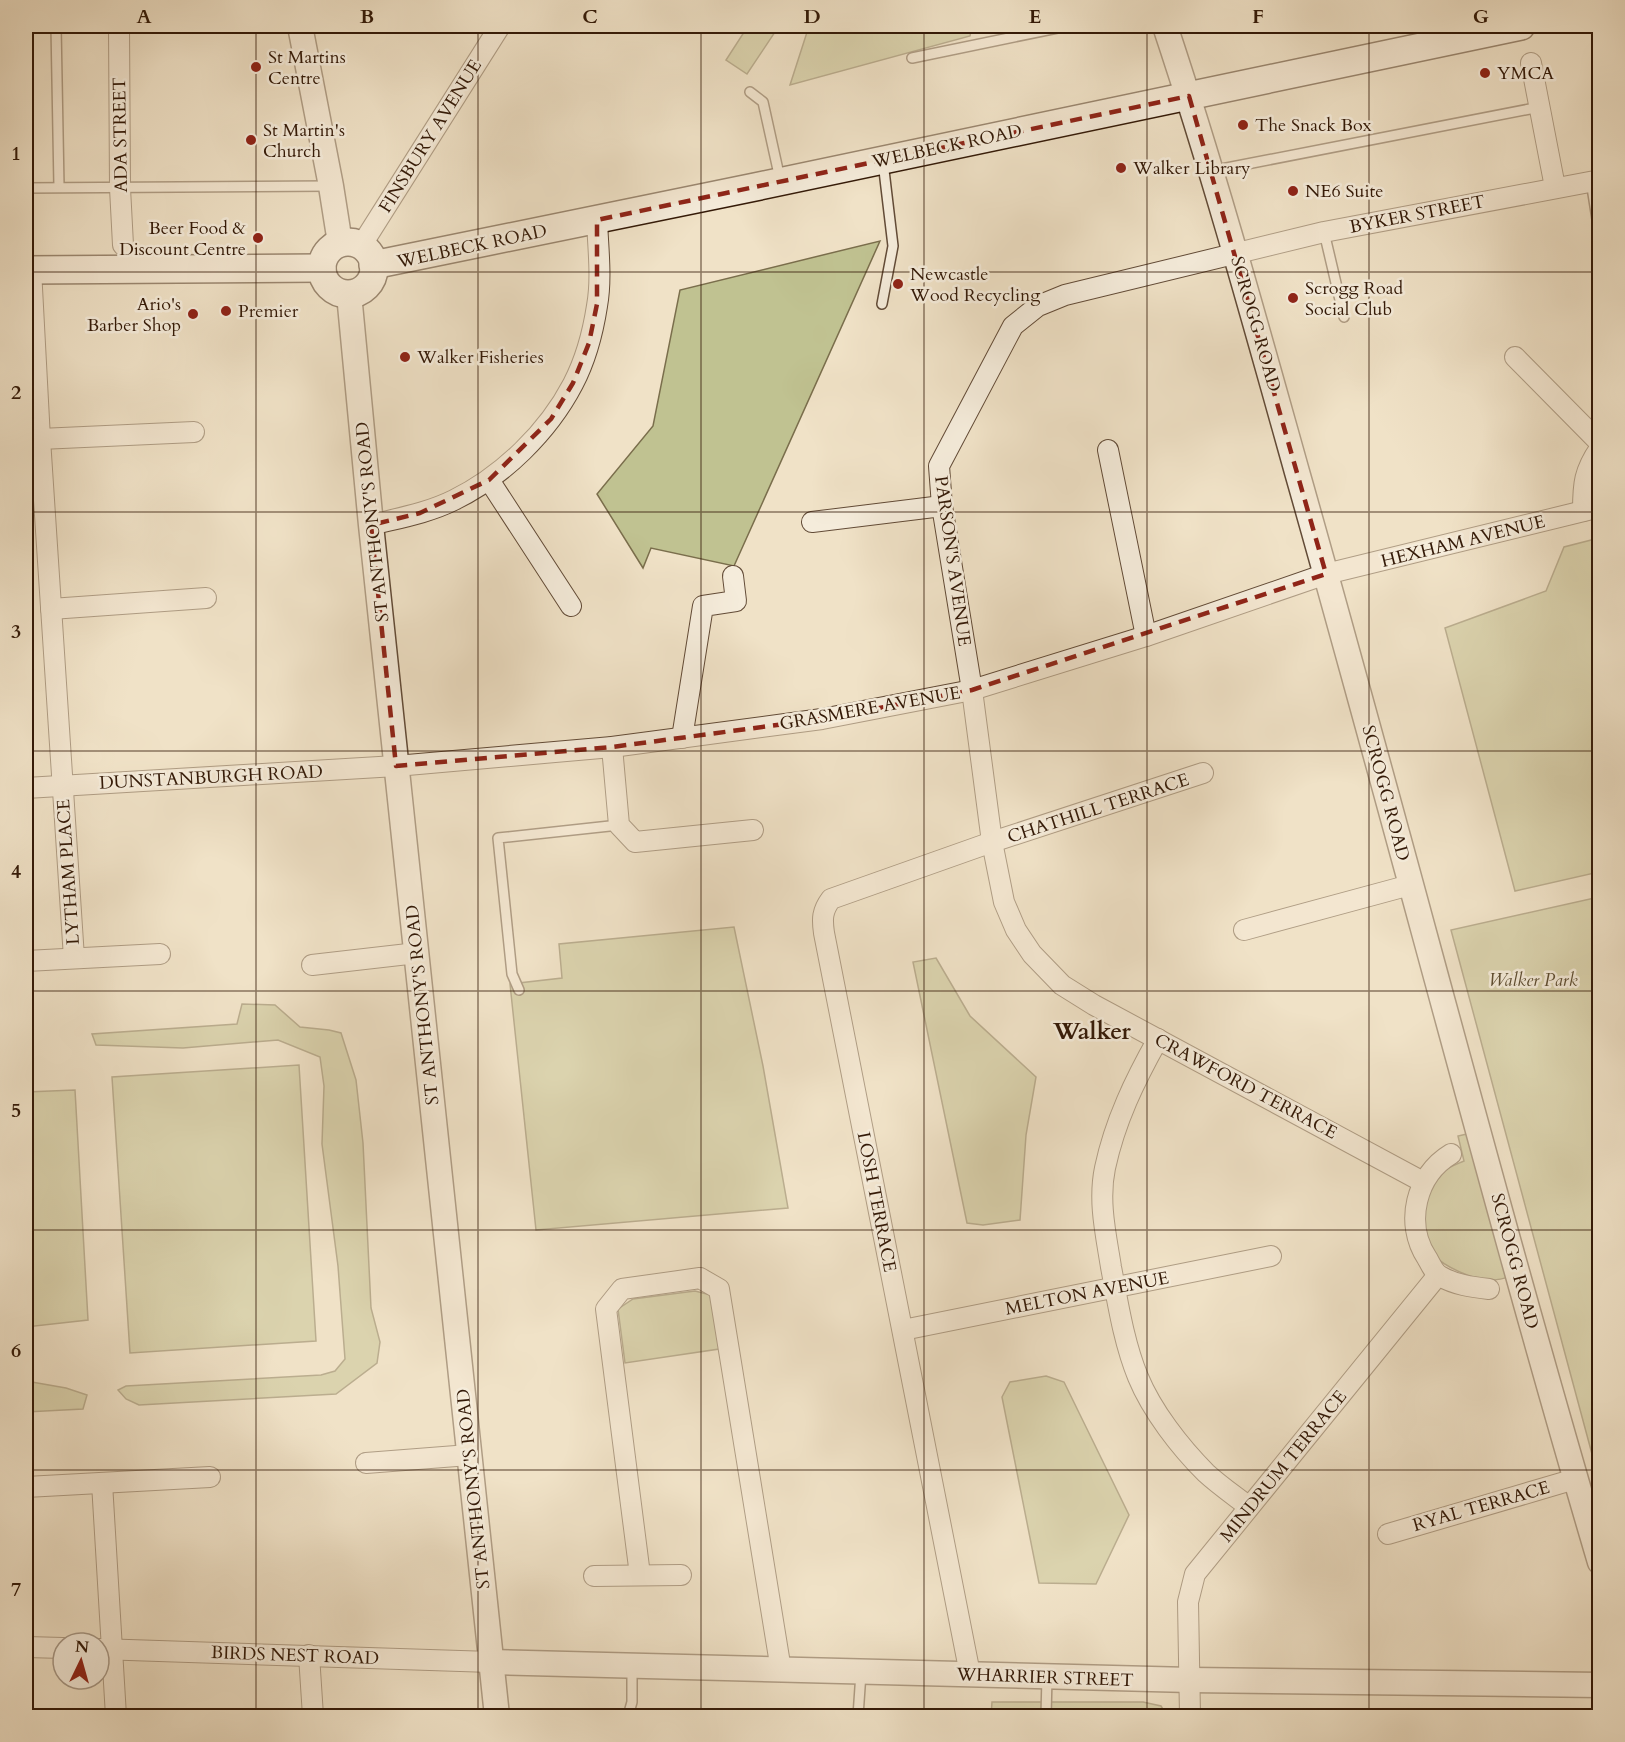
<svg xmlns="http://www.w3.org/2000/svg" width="1625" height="1742" viewBox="0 0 1625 1742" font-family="Cardo,serif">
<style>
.green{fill:#c0c291;stroke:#7a6e4c;stroke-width:1.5}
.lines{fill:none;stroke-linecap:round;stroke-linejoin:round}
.service-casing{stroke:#624b37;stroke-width:12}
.minor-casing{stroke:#624b37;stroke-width:22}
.tertiary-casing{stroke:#624b37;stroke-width:27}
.secondary-casing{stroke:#331907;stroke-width:30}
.service{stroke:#f5ecdb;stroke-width:9}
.minor{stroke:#f5ecdb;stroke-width:20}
.tertiary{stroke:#f5ecdb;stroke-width:24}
.secondary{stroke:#f5ecdb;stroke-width:27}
.marked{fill:none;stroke:#8f2418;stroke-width:4.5;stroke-dasharray:12 8;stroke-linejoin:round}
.grid{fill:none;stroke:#331907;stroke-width:1.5;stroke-opacity:0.55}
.poi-dot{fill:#8f2418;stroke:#f5ecdb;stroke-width:2}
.labels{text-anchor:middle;stroke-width:5;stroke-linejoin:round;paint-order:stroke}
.poi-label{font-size:18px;fill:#331907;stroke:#f5ecdb;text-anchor:start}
.street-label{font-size:18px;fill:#331907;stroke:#f5ecdb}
.park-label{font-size:18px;font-style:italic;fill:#5d4c30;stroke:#f5ecdb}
.district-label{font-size:24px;font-weight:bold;fill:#331907;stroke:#f5ecdb}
.neatline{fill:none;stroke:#331907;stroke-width:2}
.grid-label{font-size:20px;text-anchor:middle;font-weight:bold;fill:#331907}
</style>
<rect width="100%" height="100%" fill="#f0e2c7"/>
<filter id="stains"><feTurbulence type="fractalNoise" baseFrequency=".00333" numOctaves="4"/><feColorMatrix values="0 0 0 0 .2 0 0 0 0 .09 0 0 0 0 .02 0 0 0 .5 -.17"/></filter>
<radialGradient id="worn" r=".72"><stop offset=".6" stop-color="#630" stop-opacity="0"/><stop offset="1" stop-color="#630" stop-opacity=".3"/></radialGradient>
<g class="green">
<polygon points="748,26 779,26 747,74 726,60"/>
<polygon points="809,26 972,26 970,36 790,85"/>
<polygon points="880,241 734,566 651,548 643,568 597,494 653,426 680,290"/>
<polygon points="1599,538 1599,872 1515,891 1445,628 1546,591 1564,547"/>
<polygon points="1599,897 1600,897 1599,1480 1451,930"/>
<polygon points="734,927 763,1066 788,1208 536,1230 510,984 562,978 559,944"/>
<polygon points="936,958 970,1016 1036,1077 1026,1135 1020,1220 983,1225 967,1223 913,962"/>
<polygon points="242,1004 275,1005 300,1027 329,1030 341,1033 356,1080 363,1143 371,1308 380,1342 377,1363 336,1394 139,1405 126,1399 118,1390 126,1386 321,1375 335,1371 345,1359 338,1266 322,1144 324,1086 320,1057 278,1040 183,1048 96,1045 92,1034 237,1024"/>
<polygon points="299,1065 316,1341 130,1353 112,1077"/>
<polygon points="75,1090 88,1320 26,1327 26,1092"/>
<path d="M1467 1134 1510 1277C1504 1278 1495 1281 1488 1280 1473 1279 1444 1267 1434 1255 1420 1238 1422 1198 1433 1180 1438 1171 1455 1165 1464 1161L1458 1136Z"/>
<polygon points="695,1291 711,1295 719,1349 625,1363 618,1309 633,1299"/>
<polygon points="1046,1376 1064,1382 1129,1515 1096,1584 1039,1583 1002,1397 1010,1382"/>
<polygon points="26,1381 66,1388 87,1395 83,1409 26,1412"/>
<polygon points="992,1702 1143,1702 1161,1706 1167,1716 991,1716"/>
<polygon points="1531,1710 1586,1710 1593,1713 1594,1716 1530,1716"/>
</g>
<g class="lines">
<defs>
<g id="service">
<polyline points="56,26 59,187"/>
<polyline points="912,58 1067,26"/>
<polyline points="750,92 763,102 780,179"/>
<polyline points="1211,171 1540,107"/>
<polyline points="1591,181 1600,238"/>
<polyline points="26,188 329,186"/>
<polyline points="1324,232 1344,317"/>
<polyline points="882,304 893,246 883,162"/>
<polyline points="519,990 512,974 498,838 619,825"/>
<polyline points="628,1716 632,1702 632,1667"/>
<polyline points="858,1716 861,1673"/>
<polyline points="1046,1716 1047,1677"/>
</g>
<g id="minor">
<polyline points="119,26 120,188 123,245"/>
<polyline points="1531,63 1555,187"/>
<polyline points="361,246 500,26"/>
<polyline points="31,269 40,439 74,958"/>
<polyline points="1515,357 1600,443"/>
<polyline points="40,439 194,432"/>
<polyline points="1108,450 1146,636"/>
<polyline points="489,480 571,606"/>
<path d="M1583 511C1583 484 1584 471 1600 448"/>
<polyline points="812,522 942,506"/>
<path d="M371 525C399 518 428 513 454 500 503 476 548 432 573 384 585 361 593 332 597 306 602 278 598 248 597 220"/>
<polyline points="51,609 206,598"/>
<polyline points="682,738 703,606 736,601 733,576"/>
<polyline points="612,747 619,825 635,842 753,830"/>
<polyline points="26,788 396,766 612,747 822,719 972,690 1146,636 1326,574 1600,507"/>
<polyline points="1244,930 1410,885"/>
<polyline points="26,961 160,954"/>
<polyline points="312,965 417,953"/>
<path d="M1158 1039C1135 1080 1115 1121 1105 1168 1098 1201 1106 1235 1111 1267 1118 1304 1124 1343 1138 1377 1152 1411 1180 1447 1206 1473 1219 1485 1235 1496 1249 1507"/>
<path d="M1451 1154C1416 1175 1404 1223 1427 1258 1430 1263 1434 1273 1440 1276 1455 1285 1472 1287 1489 1289"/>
<polyline points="1423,1182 1094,1005 1062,985 1032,954 1016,930 1004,902 992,842 972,690 942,506 939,466 1013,326 1038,306 1065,295 1324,232 1600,180"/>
<polyline points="903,1330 1271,1256"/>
<polyline points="366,1463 469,1455"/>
<polyline points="102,1483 116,1716"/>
<polyline points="26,1487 210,1477"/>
<polyline points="1388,1534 1575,1479"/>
<polyline points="640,1575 606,1309 622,1289 700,1278 719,1289 781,1670"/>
<polyline points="594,1576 681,1575"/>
<polyline points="26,1647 63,1648"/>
<polyline points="99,1649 491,1662"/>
<polyline points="309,1655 313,1716"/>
<path d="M970 1674 824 933C822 919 822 911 831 899L992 842 1203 773"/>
<polyline points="1190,1716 1188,1602 1195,1574 1438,1275"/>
</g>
<g id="tertiary">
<polyline points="300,26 331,186 340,243"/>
<path d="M1165 26C1214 173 1255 322 1297 472 1400 834 1493 1200 1600 1562"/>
<polyline points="349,294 371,525 497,1716"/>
<polyline points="491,1662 1190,1680 1600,1685"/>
</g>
<g id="secondary">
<circle cx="348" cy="268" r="26"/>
<polyline points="373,265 755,187 1521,26"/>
<polyline points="26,270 322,268"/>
</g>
</defs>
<use href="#service" class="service-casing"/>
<use href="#minor" class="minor-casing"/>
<use href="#tertiary" class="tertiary-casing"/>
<use href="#secondary" class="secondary-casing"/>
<use href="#service" class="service"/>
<use href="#minor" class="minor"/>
<use href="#tertiary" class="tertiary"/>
<use href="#secondary" class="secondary"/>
</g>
<path d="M0 0H1625V1742H0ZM1189 96 1326 574 972 690 822 719 612 747 396 766 371 525 420 513 489 480 551 419 573 383 589 343 597 304V220Z" fill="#f0e2c7" fill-opacity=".55" fill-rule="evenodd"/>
<path class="marked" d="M1189 96 1326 574 972 690 822 719 612 747 396 766 371 525 420 513 489 480 551 419 573 383 589 343 597 304V220Z"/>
<path class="grid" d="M256 26V1716M478 26V1716M701 26V1716M924 26V1716M1147 26V1716M1369 26V1716M26 272H1600M26 512H1600M26 751H1600M26 991H1600M26 1230H1600M26 1470H1600"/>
<g class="poi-dot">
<circle cx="256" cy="67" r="6"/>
<circle cx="1485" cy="73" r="6"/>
<circle cx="1243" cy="125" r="6"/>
<circle cx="251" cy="140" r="6"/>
<circle cx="1121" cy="168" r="6"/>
<circle cx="1293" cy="191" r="6"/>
<circle cx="258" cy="238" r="6"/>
<circle cx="898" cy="284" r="6"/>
<circle cx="1293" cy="298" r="6"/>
<circle cx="226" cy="311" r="6"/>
<circle cx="193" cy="314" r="6"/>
<circle cx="405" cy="357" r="6"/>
</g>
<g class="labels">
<g class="poi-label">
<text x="268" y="63">St Martins<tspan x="268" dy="21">Centre</tspan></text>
<text x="1497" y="79">YMCA</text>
<text x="1255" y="131">The Snack Box</text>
<text x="263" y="136">St Martin's<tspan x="263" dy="21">Church</tspan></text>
<text x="1133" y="174">Walker Library</text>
<text x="1305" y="197">NE6 Suite</text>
<text x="246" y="234" text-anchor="end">Beer Food &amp;<tspan x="246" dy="21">Discount Centre</tspan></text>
<text x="910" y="280">Newcastle<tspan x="910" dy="21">Wood Recycling</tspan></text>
<text x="1305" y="294">Scrogg Road<tspan x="1305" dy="21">Social Club</tspan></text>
<text x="181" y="310" text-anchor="end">Ario's<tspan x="181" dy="21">Barber Shop</tspan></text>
<text x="238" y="317">Premier</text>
<text x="417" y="363">Walker Fisheries</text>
</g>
<g class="street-label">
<text transform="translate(120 135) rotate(-91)" y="6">ADA STREET</text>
<text transform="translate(430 136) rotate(-58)" y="6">FINSBURY AVENUE</text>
<text transform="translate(947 146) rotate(-12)" y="6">WELBECK ROAD</text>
<text transform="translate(1417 214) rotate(-11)" y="6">BYKER STREET</text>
<text transform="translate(472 246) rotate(-12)" y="6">WELBECK ROAD</text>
<text transform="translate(1256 324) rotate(74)" y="6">SCROGG ROAD</text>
<text transform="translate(372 522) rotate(-96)" y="6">ST ANTHONY'S ROAD</text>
<text transform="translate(1463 541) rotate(-14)" y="6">HEXHAM AVENUE</text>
<text transform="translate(953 561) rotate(82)" y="6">PARSON'S AVENUE</text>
<text transform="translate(870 708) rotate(-10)" y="6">GRASMERE AVENUE</text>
<text transform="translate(211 777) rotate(-3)" y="6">DUNSTANBURGH ROAD</text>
<text transform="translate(1386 793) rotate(75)" y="6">SCROGG ROAD</text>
<text transform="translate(1098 808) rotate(-18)" y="6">CHATHILL TERRACE</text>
<text transform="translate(68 872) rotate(-94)" y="6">LYTHAM PLACE</text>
<text transform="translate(422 1005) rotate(-96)" y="6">ST ANTHONY'S ROAD</text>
<text transform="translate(1246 1086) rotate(28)" y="6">CRAWFORD TERRACE</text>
<text transform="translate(877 1202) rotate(79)" y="6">LOSH TERRACE</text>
<text transform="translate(1515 1261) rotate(75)" y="6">SCROGG ROAD</text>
<text transform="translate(1087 1293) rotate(-11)" y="6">MELTON AVENUE</text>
<text transform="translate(1283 1466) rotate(-51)" y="6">MINDRUM TERRACE</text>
<text transform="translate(473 1489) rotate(-96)" y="6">ST ANTHONY'S ROAD</text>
<text transform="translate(1481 1506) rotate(-16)" y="6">RYAL TERRACE</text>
<text transform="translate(295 1655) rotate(2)" y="6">BIRDS NEST ROAD</text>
<text transform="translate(1045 1677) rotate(2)" y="6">WHARRIER STREET</text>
</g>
<g class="park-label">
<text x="1533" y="986">Walker Park</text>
</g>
<g class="district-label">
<text x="1092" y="1039">Walker</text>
</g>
</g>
<rect width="1625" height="1742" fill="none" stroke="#f0e2c7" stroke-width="66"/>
<g transform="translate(81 1661) rotate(5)"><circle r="28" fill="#f5ecdb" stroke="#a79886" stroke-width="1.5"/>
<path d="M0-4.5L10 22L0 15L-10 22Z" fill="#8f2418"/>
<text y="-9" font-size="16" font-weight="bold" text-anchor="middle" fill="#331907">N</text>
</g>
<rect x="33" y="33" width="1559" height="1676" class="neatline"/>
<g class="grid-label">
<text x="144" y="23">A</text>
<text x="367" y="23">B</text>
<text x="590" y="23">C</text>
<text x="812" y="23">D</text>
<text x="1035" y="23">E</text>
<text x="1258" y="23">F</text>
<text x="1481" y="23">G</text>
<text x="16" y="160">1</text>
<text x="16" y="399">2</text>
<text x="16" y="638">3</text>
<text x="16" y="878">4</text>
<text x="16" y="1117">5</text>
<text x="16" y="1357">6</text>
<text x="16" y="1596">7</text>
</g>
<rect width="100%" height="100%" filter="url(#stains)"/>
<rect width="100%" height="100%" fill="url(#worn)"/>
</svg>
